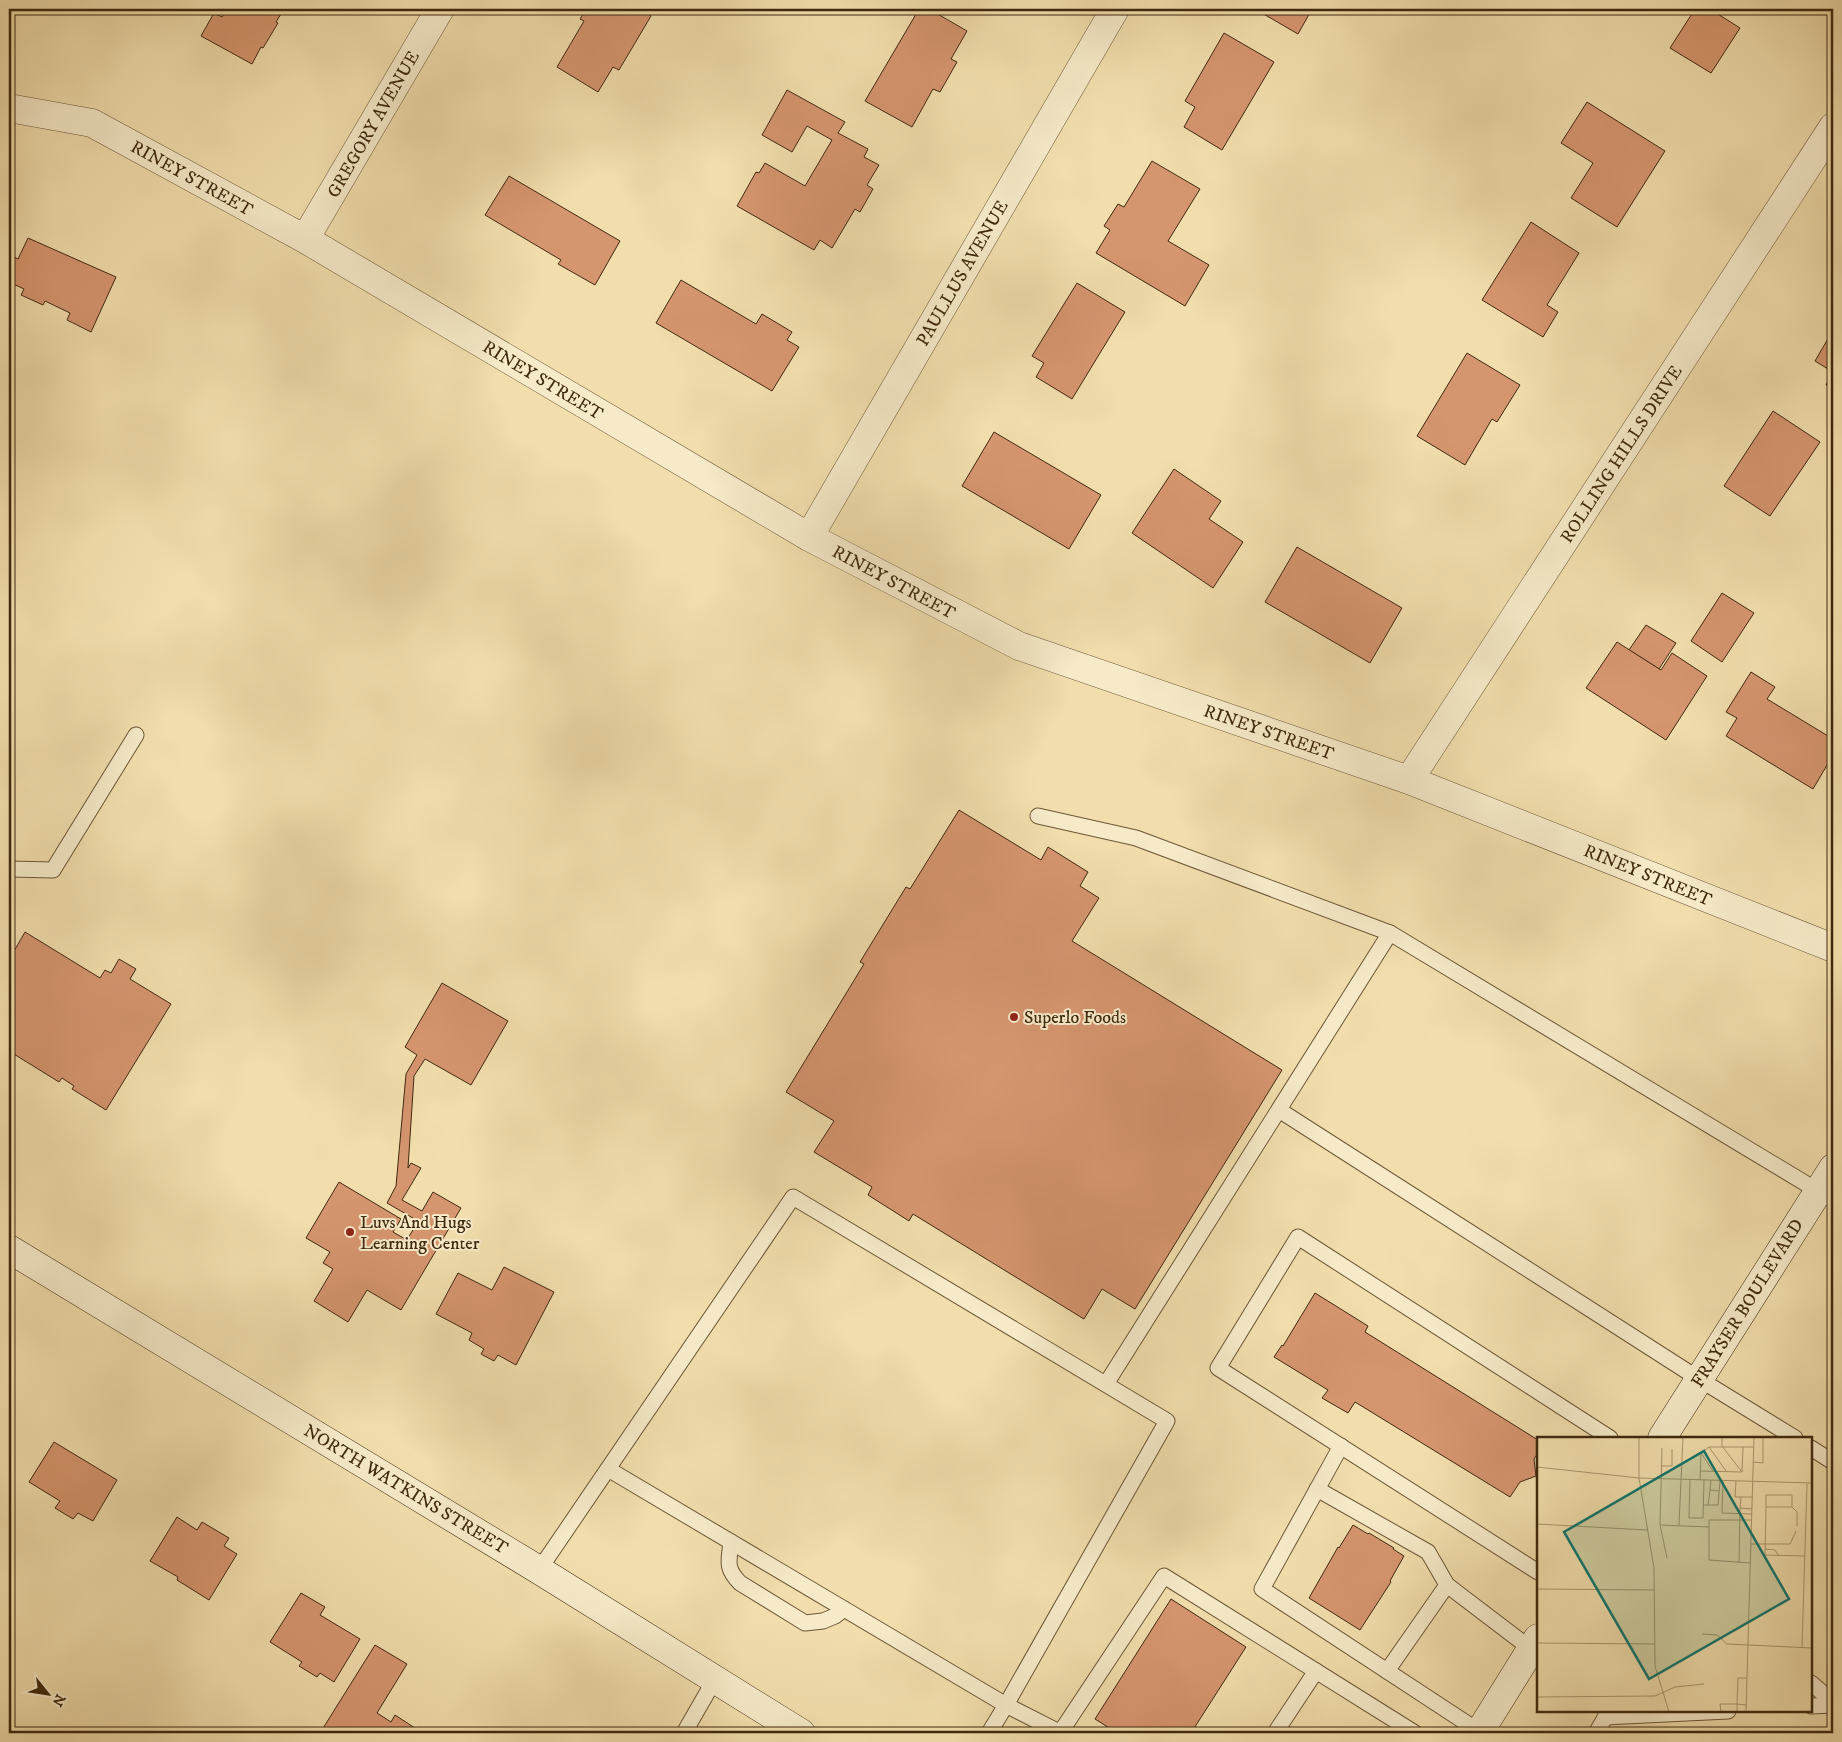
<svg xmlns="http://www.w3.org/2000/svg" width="1842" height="1742" viewBox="0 0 1842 1742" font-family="'IM FELL DW Pica',serif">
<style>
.building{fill:#d5956f;stroke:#3f290e}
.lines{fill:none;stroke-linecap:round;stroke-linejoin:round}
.service-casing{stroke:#6c5636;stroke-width:17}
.minor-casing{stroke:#6c5636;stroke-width:29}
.secondary-casing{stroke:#3f290e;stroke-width:29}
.service{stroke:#f6eac9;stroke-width:15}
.minor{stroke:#f6eac9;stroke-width:28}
.secondary{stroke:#f6eac9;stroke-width:28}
.poi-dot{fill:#8f2418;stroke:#f6eac9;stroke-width:2}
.labels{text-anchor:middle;stroke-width:4;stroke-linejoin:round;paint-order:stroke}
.street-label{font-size:18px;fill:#3f290e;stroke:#f6eac9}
.poi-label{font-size:18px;fill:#3f290e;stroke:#f6eac9;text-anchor:start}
.inset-road{fill:none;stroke:#aa966d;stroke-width:1}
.view{fill:#0f766e;fill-opacity:0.15;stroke:#0f766e;stroke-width:2.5}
.inset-edge{fill:none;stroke:#3f290e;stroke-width:2.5}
</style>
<rect width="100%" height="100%" fill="#f1deac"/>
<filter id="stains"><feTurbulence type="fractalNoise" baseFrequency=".004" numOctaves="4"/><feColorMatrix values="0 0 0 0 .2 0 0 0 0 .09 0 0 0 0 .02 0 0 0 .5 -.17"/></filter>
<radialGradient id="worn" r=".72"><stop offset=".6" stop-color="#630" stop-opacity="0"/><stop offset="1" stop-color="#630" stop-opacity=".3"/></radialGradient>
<g class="building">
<polygon points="227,9 284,9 276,22 278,23 263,48 261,47 252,64 201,36 214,13 222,17"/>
<polygon points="586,9 648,9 646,12 651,16 619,70 613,67 598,92 557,67 584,21 580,19"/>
<polygon points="919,9 929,9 967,31 951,59 957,62 940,92 933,89 912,127 865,101"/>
<polygon points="1255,9 1312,9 1298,34"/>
<polygon points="1695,9 1710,9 1740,28 1711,73 1670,48"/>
<polygon points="1224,33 1274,62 1222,150 1184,127 1195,107 1185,101"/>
<polygon points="787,90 845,122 838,133 868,149 864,157 879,165 867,185 873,189 860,212 855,209 832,248 820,240 814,250 737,206 756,172 759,173 765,163 805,186 832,140 807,126 792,152 762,135"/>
<polygon points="1587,102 1665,151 1617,227 1571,198 1593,163 1561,143"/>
<polygon points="1152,161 1200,189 1168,241 1209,265 1185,306 1096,253 1110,230 1104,226 1118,204 1124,207"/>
<polygon points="509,176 620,241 595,285 558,264 561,260 485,215"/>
<polygon points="1531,222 1579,253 1547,305 1558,312 1543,337 1482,300"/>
<polygon points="28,238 116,277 91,332 67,320 70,313 45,301 43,305 21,295 24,289 9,282 12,273 9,272 9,254 18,259"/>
<polygon points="681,280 756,324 762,314 792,332 787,340 799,347 772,391 656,323"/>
<polygon points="1077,283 1125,312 1072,399 1036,377 1044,363 1032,356"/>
<polygon points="1833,330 1833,389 1826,385 1833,372 1815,361"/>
<polygon points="1467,353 1520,385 1497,422 1492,419 1465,465 1417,436"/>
<polygon points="1773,411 1820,442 1770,516 1724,486"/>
<polygon points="994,432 1101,495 1069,549 962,486"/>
<polygon points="1174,469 1221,501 1209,519 1243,542 1213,588 1132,533"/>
<polygon points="1297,547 1402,608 1370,663 1265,602"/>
<polygon points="1722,593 1754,613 1722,662 1691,641"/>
<polygon points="1646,625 1676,643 1659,669 1629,650"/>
<polygon points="1617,642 1661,670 1672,653 1707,676 1666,740 1586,688"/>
<polygon points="1751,672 1775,687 1767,699 1833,739 1833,755 1813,789 1726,736 1737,718 1726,712"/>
<polygon points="959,810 1041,860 1048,847 1088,872 1080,886 1099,898 1072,941 1282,1070 1135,1309 1102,1289 1084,1319 913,1214 909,1221 868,1195 872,1187 814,1152 834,1121 786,1092 864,964 860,962 906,887 910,889"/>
<polygon points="25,932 100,978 105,970 111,973 119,959 136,969 130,979 171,1004 106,1110 72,1089 74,1086 62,1078 59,1082 9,1051 9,960"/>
<polygon points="442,983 508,1021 471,1085 425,1059 414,1076 408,1168 411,1163 421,1168 402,1200 422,1211 433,1192 461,1208 401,1310 367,1290 348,1322 314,1301 333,1269 323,1263 330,1252 306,1238 339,1182 401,1219 393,1232 407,1240 418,1221 387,1203 396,1186 406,1074 417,1055 405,1047"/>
<polygon points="504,1267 554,1292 516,1365 498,1355 494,1361 481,1354 484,1349 469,1340 472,1333 436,1314 458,1273 492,1290"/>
<polygon points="1315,1293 1368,1326 1365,1332 1538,1440 1538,1453 1534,1459 1536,1476 1520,1482 1510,1497 1355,1402 1348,1413 1322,1398 1328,1390 1274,1357 1282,1345 1283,1346"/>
<polygon points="54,1442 117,1480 93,1521 78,1513 73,1519 55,1508 60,1501 29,1482"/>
<polygon points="177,1517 197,1530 202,1522 229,1538 224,1546 237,1554 209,1600 177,1580 178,1577 150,1561"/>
<polygon points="1353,1525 1368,1534 1369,1533 1394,1548 1393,1549 1404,1556 1390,1581 1391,1582 1360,1630 1309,1598 1338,1547 1339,1548"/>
<polygon points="301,1593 325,1607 320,1615 360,1639 334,1682 320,1673 317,1677 299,1666 302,1662 270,1642"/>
<polygon points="1171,1599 1246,1647 1191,1733 1117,1733 1095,1719"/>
<polygon points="375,1645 407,1664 377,1713 391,1722 395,1715 418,1730 420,1727 430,1733 320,1733"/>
</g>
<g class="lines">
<defs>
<g id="service">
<polyline points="1038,816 1136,838 1390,933 1833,1200"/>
<polyline points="9,869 53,870 136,735"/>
<polyline points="1279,1110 1699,1379 1795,1438"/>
<polyline points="1106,1384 1390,933"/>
<polyline points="1341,1446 1262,1589 1480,1732"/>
<polyline points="1811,1448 1833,1462"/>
<polyline points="608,1469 1006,1705 1061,1733"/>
<polyline points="1317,1489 1428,1552 1447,1585"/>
<path d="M731 1542C729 1561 725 1568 740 1583L805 1623 823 1621 835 1616 844 1609"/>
<polyline points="539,1570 793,1197 1167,1421 1006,1705 989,1733"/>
<polyline points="1538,1572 1218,1368 1298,1237 1610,1438"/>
<polyline points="1387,1671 1447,1585 1531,1649"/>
<polyline points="1811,1683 1833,1702"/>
<polyline points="1811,1706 1833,1705"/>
<polyline points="1605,1717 1728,1711"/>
<polyline points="684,1733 715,1679"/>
<polyline points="1060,1733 1164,1576 1415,1733"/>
<polyline points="1275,1733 1316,1671"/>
<polyline points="1596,1733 1609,1711"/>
</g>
<g id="minor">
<polyline points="9,108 92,123 305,239 809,537 1019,646 1409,780 1833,948"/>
<polyline points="305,239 440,9"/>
<polyline points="809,537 1115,9"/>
<polyline points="1409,780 1833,127"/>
</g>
<g id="secondary">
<polyline points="9,1249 539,1570 801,1733"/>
<polyline points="1662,1438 1833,1168"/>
<polyline points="1479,1733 1538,1638"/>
</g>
</defs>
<use href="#service" class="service-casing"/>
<use href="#minor" class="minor-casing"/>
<use href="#secondary" class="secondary-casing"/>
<use href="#service" class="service"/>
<use href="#minor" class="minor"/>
<use href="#secondary" class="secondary"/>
</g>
<g class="poi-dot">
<circle cx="1014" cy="1017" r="5"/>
<circle cx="350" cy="1232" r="5"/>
</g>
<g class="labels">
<g class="street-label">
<text transform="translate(373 124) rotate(-60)" y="6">GREGORY AVENUE</text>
<text transform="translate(192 178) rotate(29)" y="6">RINEY STREET</text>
<text transform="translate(962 273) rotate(-60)" y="6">PAULLUS AVENUE</text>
<text transform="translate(543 380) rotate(31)" y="6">RINEY STREET</text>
<text transform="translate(1621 454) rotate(-57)" y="6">ROLLING HILLS DRIVE</text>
<text transform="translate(894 582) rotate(28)" y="6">RINEY STREET</text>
<text transform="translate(1269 732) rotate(19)" y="6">RINEY STREET</text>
<text transform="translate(1648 875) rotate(22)" y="6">RINEY STREET</text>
<text transform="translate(1747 1303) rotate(-58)" y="6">FRAYSER BOULEVARD</text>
<text transform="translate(406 1489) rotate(31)" y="6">NORTH WATKINS STREET</text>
</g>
<g class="poi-label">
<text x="1024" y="1023">Superlo Foods</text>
<text x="360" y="1228">Luvs And Hugs<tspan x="360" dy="21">Learning Center</tspan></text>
</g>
</g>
<g transform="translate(1537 1437)">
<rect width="275" height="275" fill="#f1deac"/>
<path class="inset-road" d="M102 0V41L117 131 118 229 132 275M185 0V9L205 35M172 10 189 34M125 11 123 88 130 121M164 16 176 34M216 25 226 26V0M124 29H135V12M0 30 102 41 275 46M163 34 205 35 206 10M153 43 152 81H166L167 43M163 43 164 16 172 10H216M174 43 173 53 182 54M186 44 185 76 215 77M199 44 198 60H216M275 46V22M204 60 203 71 215 72M166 68H181L183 44M171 68 173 53M229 70H255V58H229V70L228 118 268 119M255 70 260 75V89M0 87 110 93M123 88 172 90M142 88 146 0M214 107H253L259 94M228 112 238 113 242 119M202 126 203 71M213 126 172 123V83H215M0 152 118 153M165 197 180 198 190 207 275 211M0 206 118 207M265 210 270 47M0 260 118 259 138 250 167 247M209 268 200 267 201 241H210M184 275 183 267H200V275M209 275 217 0"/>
<path class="view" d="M167 14 252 162 112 242 27 95Z"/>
<rect width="275" height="275" class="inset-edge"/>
</g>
<rect width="1842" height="1742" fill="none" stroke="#f1deac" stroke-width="30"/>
<rect x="10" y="10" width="1822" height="1722" fill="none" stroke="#3f290e" stroke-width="2.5"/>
<rect x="15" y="15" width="1812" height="1712" fill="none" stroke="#3f290e"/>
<g transform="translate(48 1694) rotate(120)" stroke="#f6eac9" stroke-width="4" paint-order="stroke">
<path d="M0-4L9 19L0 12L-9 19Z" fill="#3f290e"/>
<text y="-8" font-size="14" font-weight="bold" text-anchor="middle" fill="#3f290e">N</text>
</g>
<rect width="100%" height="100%" filter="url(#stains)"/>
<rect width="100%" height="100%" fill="url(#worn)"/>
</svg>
